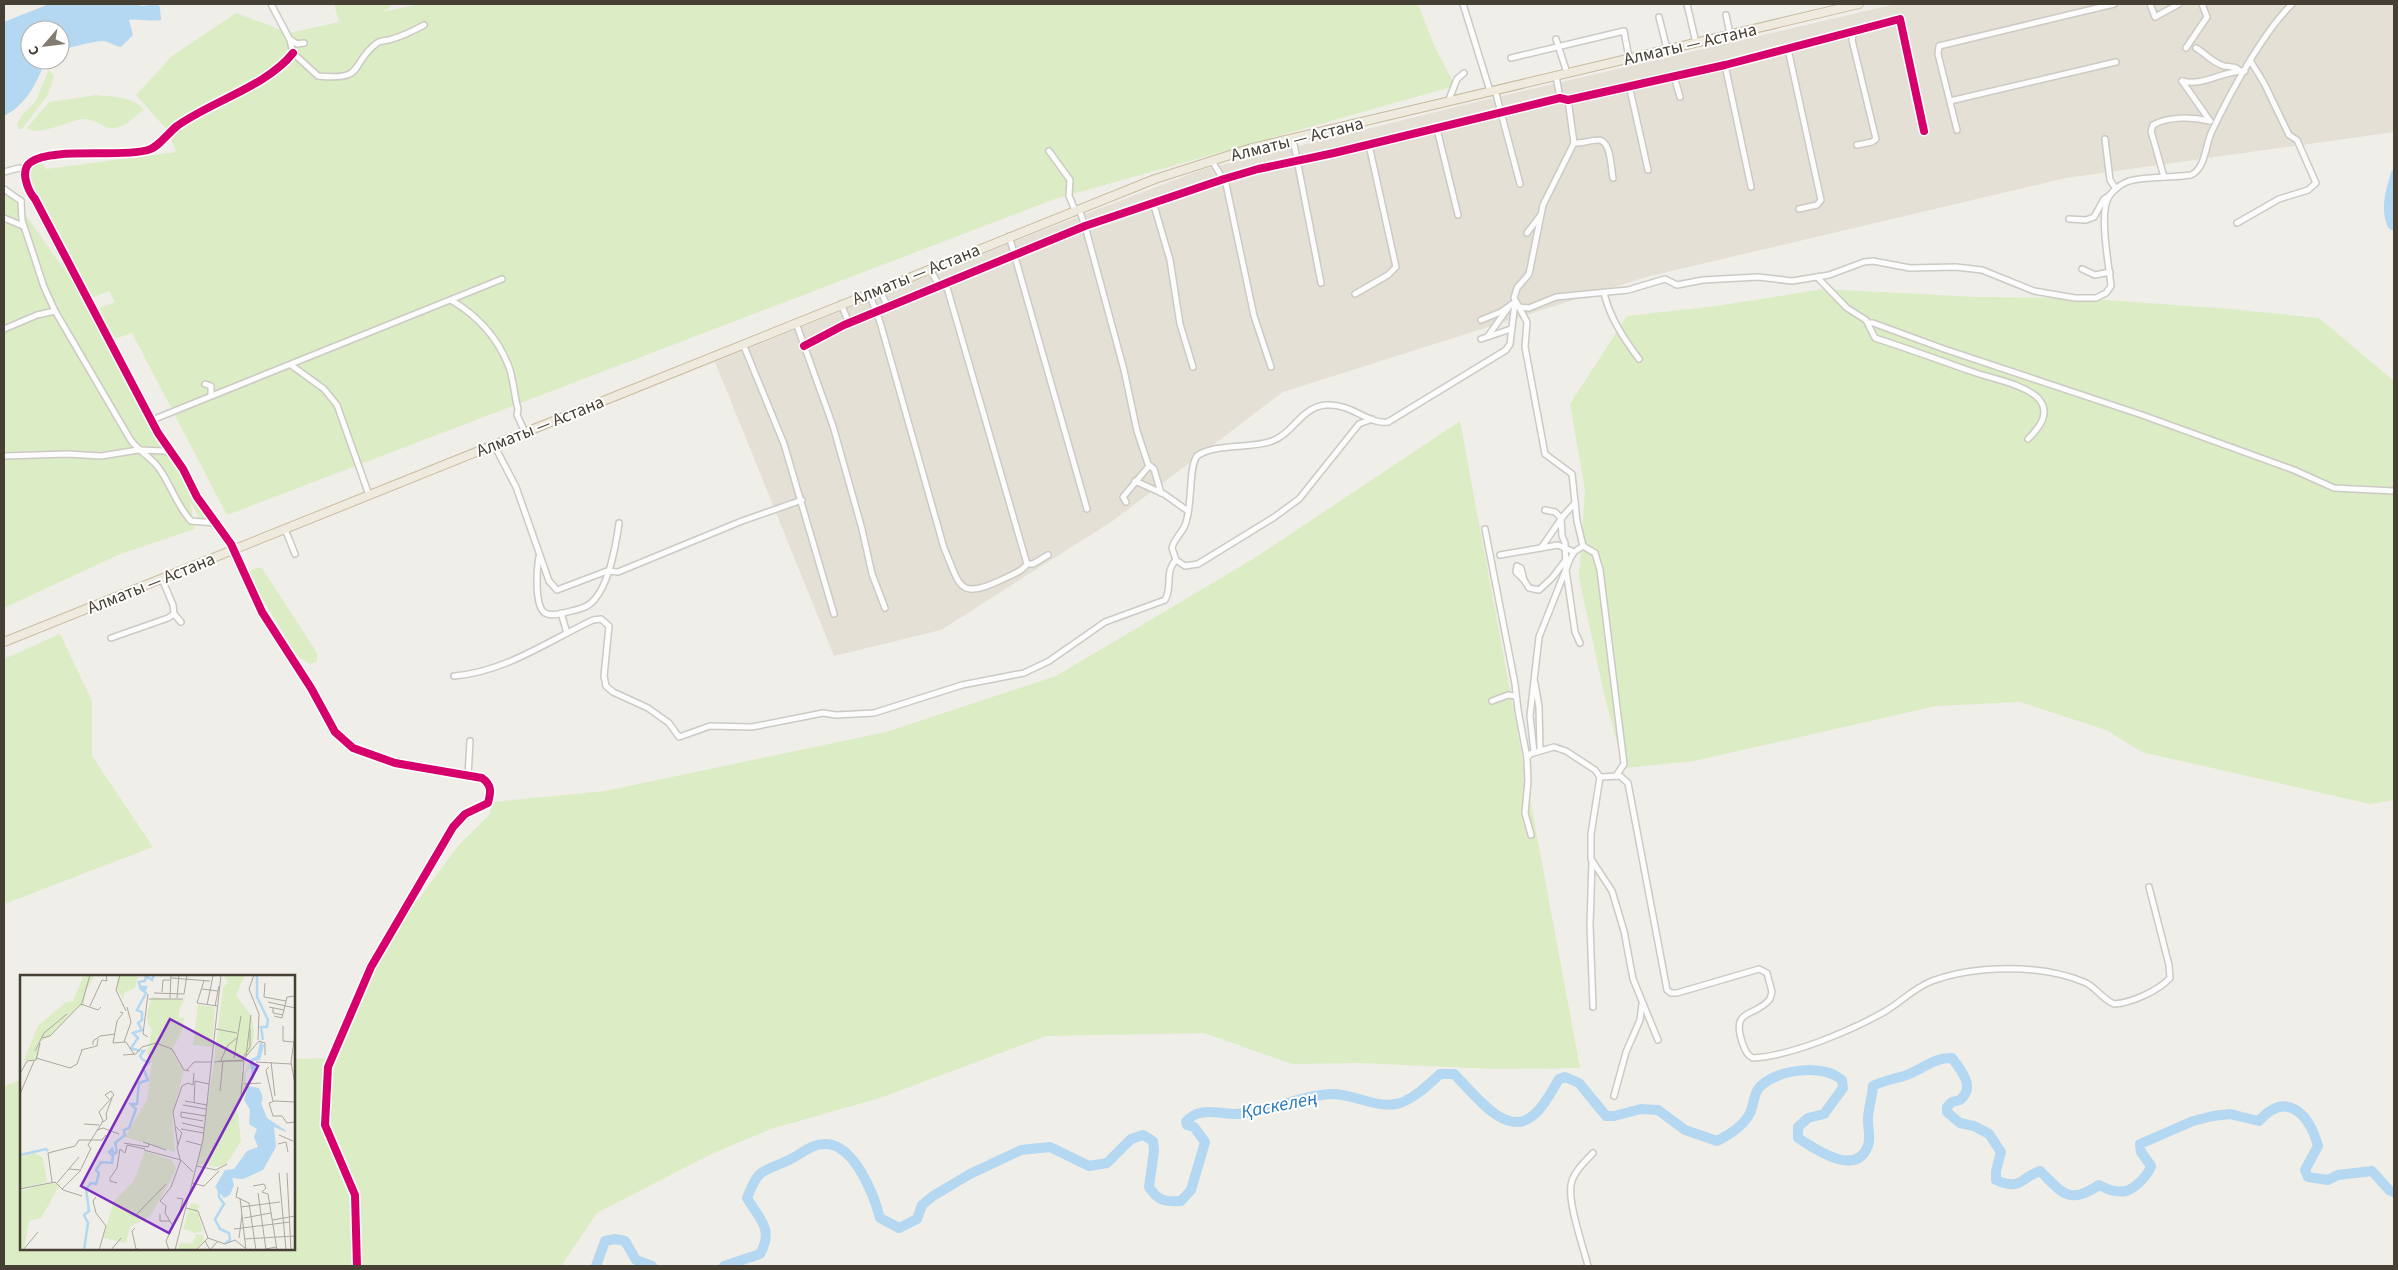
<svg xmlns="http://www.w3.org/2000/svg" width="2398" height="1270" viewBox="0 0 2398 1270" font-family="'Source Sans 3',sans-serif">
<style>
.residential{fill:#e5e0d5}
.green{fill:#dcecc5}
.water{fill:#b4d8f1}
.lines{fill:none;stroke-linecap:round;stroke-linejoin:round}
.river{stroke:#b4d8f1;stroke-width:10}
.minor-casing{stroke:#cccac4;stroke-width:8}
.trunk-casing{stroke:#cabca1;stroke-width:10}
.minor{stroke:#fdfcfc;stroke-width:5}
.trunk{stroke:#eeeadd;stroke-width:8}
.cycleway-casing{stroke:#fff;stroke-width:11}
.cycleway{stroke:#d6006c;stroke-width:8}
.labels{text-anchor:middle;stroke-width:4;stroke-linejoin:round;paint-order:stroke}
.street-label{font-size:18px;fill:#463f33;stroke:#fff}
.water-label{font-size:19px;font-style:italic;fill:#2577b9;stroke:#fff}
.inset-river{fill:none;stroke:#b4d8f1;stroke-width:2.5}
.inset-road{fill:none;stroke:#aca8a0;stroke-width:1}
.view{fill:#7b2cbf;fill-opacity:0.15;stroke:#7b2cbf;stroke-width:2.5}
.inset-edge{fill:none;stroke:#463f33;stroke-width:2.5}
</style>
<rect width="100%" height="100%" fill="#f0eee8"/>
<polygon class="residential" points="1896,4 2394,4 2394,132 2066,178 1646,277 1283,392 1114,520 941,630 834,656 715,362 1030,235 1201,170 1476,102"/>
<g class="green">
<polygon points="334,4 390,4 390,8 382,12 420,4 1418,4 1434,45 1455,86 1055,199 227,515 132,333 114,339 99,308 115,302 109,291 92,298 34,187 28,174 28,166 40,160 46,169 176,152 169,132 136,95 172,56 236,13 289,33 339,22"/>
<polygon points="49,70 54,76 48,95 22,129 19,129 17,124 22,115 35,102"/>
<path d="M97 95C113 97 133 96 144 110 134 116 127 126 115 128 103 130 97 118 82 119 69 121 37 137 27 128L49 102Z"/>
<polygon points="4,193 12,195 67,274 30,201 33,196 87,300 85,302 183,469 185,481 188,480 214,520 200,519 190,501 195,529 118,555 4,608"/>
<polygon points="1824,289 1976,297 2079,298 2230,309 2319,318 2394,381 2394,800 2370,804 2142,752 2106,730 2020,702 1936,706 1694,761 1624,768 1605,698 1579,578 1585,490 1570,404 1627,316 1716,306"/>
<polygon points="1460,421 1580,1068 1495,1069 1360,1063 1292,1064 1204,1033 1046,1036 880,1098 771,1129 711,1154 597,1213 561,1266 4,1266 4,1086 21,1080 21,1249 294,1249 294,1059 329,1058 367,975 412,897 418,900 458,846 490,814 492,802 605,791 886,732 1056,676 1253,559"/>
<polygon points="256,568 262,568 317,653 317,661 310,664 298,657 250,579 249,572"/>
<polygon points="60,634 92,701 92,756 153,847 4,904 4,659"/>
</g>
<g class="water">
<path d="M49 4H137L142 6 157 4 160 7 161 20C149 22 136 18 129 20L133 35 121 47C115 46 108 41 102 41 91 42 70 47 60 51V30H30V60H45C38 82 26 105 4 116V22Z"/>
<path d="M2392 170H2394V231L2389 229C2379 209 2386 190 2392 170Z"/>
</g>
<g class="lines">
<g class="river">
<polyline points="596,1266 605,1241 615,1239 625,1241 636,1260 652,1266"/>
<path d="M724 1266 760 1254C774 1229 760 1220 747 1198 759 1167 761 1173 789 1160 802 1154 811 1143 827 1144 855 1146 874 1195 880 1218L899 1228 917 1219 922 1205 933 1196 970 1174 1021 1150 1050 1147 1089 1166 1107 1163 1131 1139 1143 1135 1153 1141 1154 1151 1149 1187C1158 1201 1165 1202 1181 1201L1191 1190 1205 1142 1194 1127 1187 1125 1186 1122C1198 1106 1219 1114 1236 1114 1270 1112 1300 1095 1333 1094 1353 1094 1381 1110 1400 1103 1415 1098 1429 1084 1440 1074H1454C1471 1090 1502 1134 1528 1119 1542 1111 1551 1092 1559 1079L1565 1077 1579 1083 1606 1116H1614L1641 1109 1658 1110 1685 1130 1717 1141C1729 1135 1742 1127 1749 1115 1755 1105 1752 1092 1763 1084 1782 1069 1823 1064 1842 1080L1843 1088 1824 1114 1808 1118 1798 1127V1138C1814 1148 1854 1177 1867 1148 1872 1138 1867 1128 1868 1117 1869 1107 1872 1097 1873 1086 1884 1080 1895 1079 1907 1075 1923 1069 1935 1057 1952 1058 1961 1070 1976 1087 1960 1100L1952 1102 1947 1107V1112L1960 1123 1974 1126 1989 1134 2001 1152 1996 1171V1180C2021 1191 2020 1178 2040 1171 2062 1192 2068 1206 2099 1185 2106 1189 2117 1193 2126 1191 2136 1188 2148 1175 2151 1166L2141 1152 2140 1144 2193 1121 2213 1116 2230 1114 2259 1121C2287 1090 2309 1114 2318 1146L2305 1170 2308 1177 2328 1180 2338 1175 2372 1171 2389 1190 2394 1192"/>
</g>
<defs>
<g id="minor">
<path d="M271 4 290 40 293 53 318 76C367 81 349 64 377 43 381 40 387 41 392 39 403 36 413 31 424 25"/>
<polyline points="1463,4 1490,91"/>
<polyline points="1687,4 1696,43"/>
<polyline points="2150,4 2155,17 2179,4"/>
<polyline points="1726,15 1730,34"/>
<polyline points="1659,17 1667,49"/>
<polyline points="1854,31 1852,40 1876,139 1872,142 1857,145"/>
<polyline points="1556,39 1567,73"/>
<polyline points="291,40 297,44 304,43"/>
<polyline points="2186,48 2207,17 2202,4"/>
<path d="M2196 48C2206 54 2213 63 2224 66 2231 67 2235 66 2240 71"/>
<polyline points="1788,49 1821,200 1817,205 1799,209"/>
<path d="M293 53C267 86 212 101 177 126 168 133 159 147 148 150 120 158 52 147 31 162 19 170 28 191 35 199L158 433 183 469 197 497 231 544 262 612 311 688 335 732 353 748 395 763 482 778C492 785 491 792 488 803L465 814 453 827 371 967 328 1067 325 1125 355 1195 357 1266"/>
<polyline points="1511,58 1624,31 1629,58"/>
<polyline points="1725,65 1751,187"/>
<polyline points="1556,76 1560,98"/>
<polyline points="1674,76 1680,97"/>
<path d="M2182 81C2204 87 2223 70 2245 71"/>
<polyline points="2182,81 2210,121"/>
<polyline points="1629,85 1648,170"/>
<polyline points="1495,90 1520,184"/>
<polyline points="1568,100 1574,143 1543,205 1529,274 1517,288 1514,298 1527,322 1525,347 1545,454 1572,474 1577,521 1583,546"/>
<polyline points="1950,101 2116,62"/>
<polyline points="1448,102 1457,79 1464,73"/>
<polyline points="1437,129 1458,215"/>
<polyline points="1957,130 1938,54 1939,46 2114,4"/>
<polyline points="1293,139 1321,283"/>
<polyline points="2105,139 2110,180 2116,189"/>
<path d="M1574 143C1582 144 1590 140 1598 140 1611 139 1611 169 1613 178"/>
<polyline points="1049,151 1070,180 1069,196 1075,210"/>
<polyline points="1212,161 1226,184 1254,316 1271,367"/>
<polyline points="4,172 19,168 25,170"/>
<path d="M2164 177 2151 131 2153 125C2168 116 2193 117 2210 121"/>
<polyline points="4,189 21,201"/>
<path d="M21 201 22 220 44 287 55 311 130 439C139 452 150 456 158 467 171 484 175 503 191 521L215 523"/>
<polyline points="1153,202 1170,260 1180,324 1193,367"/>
<polyline points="1079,209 1085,226 1124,370 1137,431 1148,464 1154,469 1161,493"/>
<polyline points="4,218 23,226"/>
<polyline points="2069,219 2086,220 2094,217 2104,199 2110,195"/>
<polyline points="2237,223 2279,199 2308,190 2316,183 2297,140 2289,135 2264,83 2251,62"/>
<polyline points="1527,233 1540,216"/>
<polyline points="1009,236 1087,509"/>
<polyline points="930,269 936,280 943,287"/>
<polyline points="2082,269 2095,275 2110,272"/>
<path d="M1817 277 1847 308 1866 320 1875 338C1909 349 1942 361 1976 373 1994 379 2026 385 2039 399 2051 414 2039 428 2028 439"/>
<polyline points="880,289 888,308"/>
<path d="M869 293 880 322 944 548C960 584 957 601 1001 580 1009 576 1022 572 1027 564L946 284"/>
<path d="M1604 293C1610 318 1624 339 1639 359"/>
<polyline points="1355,294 1388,275 1396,267 1369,145"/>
<path d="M451 300C478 316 498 338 509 367 514 381 514 395 518 409L517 415 525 432"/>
<polyline points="841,304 849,323"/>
<path d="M1518 307 1529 308 1556 297 1628 290 1665 279 1677 285 1703 280 1758 277 1792 281 1829 275 1864 262 1873 261 1910 268 1956 267 1982 270 2034 291 2075 298H2096L2106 293 2111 286C2109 265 2100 220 2107 201 2110 192 2120 184 2129 181 2148 176 2171 178 2191 175 2206 168 2205 145 2212 131 2230 93 2262 34 2292 4"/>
<polyline points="1481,320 1501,312 1515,302"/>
<polyline points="796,323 833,426 862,529 872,574 885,608"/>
<polyline points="1869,323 1873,323 1944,349 2142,415 2294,470 2334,488 2394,491"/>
<polyline points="4,329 37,315 55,311"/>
<polyline points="1488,336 1508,308"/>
<polyline points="1481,339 1511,329"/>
<polyline points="743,344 784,444 834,614"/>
<polyline points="804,346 844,325 1085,226 1224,179 1258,169 1334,153 1560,98 1568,100 1725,65 1900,19 1924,131"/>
<polyline points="291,365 324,389 337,405 369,495"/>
<polyline points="205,384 211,386 211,395"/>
<path d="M1372 419 1359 424 1299 499 1273 518 1198 564 1185 566 1176 560 1172 548C1174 539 1182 533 1185 525 1193 507 1188 468 1197 456 1214 443 1251 449 1272 441 1294 433 1301 407 1326 405 1351 403 1369 425 1388 422L1506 350 1510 344 1515 302"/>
<polyline points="152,420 502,279"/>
<polyline points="494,445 516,487 549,581 557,590 607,571 618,572 742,521 802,500"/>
<polyline points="4,456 67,454 101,456 138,450 165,451 171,454"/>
<polyline points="1135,481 1164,494 1188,511"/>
<polyline points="1126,502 1123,497 1149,466"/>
<polyline points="1545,510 1555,512 1561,518 1562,536 1565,543 1566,570 1575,632 1580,643"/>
<polyline points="285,529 295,554"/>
<polyline points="1485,529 1515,684 1518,710 1527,758"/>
<polyline points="1583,546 1595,553 1600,570 1624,764 1616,776"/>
<polyline points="1541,548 1564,515 1575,503"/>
<polyline points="1500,555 1558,545 1574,552"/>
<path d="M539 557C537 568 534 606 545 613 552 617 564 613 571 611 580 609 589 607 595 599 609 582 616 545 619 523"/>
<polyline points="1027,564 1033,564 1048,555"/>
<polyline points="1524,580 1516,572 1517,566 1521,568 1524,580 1529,588 1539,590 1552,578 1565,561"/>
<polyline points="561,613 567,633"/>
<polyline points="174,614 181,622"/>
<polyline points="111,638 168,618 174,614 173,605 162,579"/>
<path d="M454 676C505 672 548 641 593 620L601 619 609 626 604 676 606 686 613 692 648 708 669 723 679 737 710 726 752 727 823 713 836 715 874 713 962 685 1024 673 1049 661 1105 622 1165 600C1173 587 1164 572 1176 560"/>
<polyline points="1535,683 1539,707 1540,749"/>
<polyline points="1492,701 1508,695 1515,696"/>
<polyline points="1534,752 1530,716 1539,637 1570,559 1574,552 1583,546"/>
<polyline points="468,777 470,741"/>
<path d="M1600 777 1620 776 1628 783 1667 990 1671 993H1677L1759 969 1767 973 1772 992 1770 999C1755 1018 1731 1007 1742 1042 1745 1049 1746 1055 1753 1058 1791 1056 1850 1031 1884 1012 1900 1003 1915 987 1932 981 1976 965 2040 964 2084 982 2095 986 2102 999 2114 1004 2131 1003 2158 991 2170 978L2169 965 2149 887"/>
<polyline points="1531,835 1525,813 1528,781 1527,758 1530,754 1554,747 1566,751 1595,770 1600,777 1591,834 1591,859 1612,891 1624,931 1633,979 1658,1040"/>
<polyline points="1592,862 1590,925 1593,1007"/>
<polyline points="1614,1096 1626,1052 1640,1020 1642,1004"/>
<path d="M1588 1266C1583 1246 1568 1204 1571 1185 1573 1172 1585 1162 1593 1153"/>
</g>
<polyline id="trunk" points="4,642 1155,179 1252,148 1859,4"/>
</defs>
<use href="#minor" class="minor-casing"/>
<use href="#trunk" class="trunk-casing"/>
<use href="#minor" class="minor"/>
<use href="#trunk" class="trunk"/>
<defs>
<g id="cycleway">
<path d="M293 53C267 86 212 101 177 126 168 133 159 147 148 150 120 158 52 147 31 162 19 170 28 191 35 199L158 433 183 469 197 497 231 544 262 612 311 688 335 732 353 748 395 763 482 778C492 785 491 792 488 803L465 814 453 827 371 967 328 1067 325 1125 355 1195 357 1266"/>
<polyline points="804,346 844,325 1085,226 1224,179 1258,169 1334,153 1560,98 1568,100 1725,65 1900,19 1924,131"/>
</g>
</defs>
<use href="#cycleway" class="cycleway-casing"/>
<use href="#cycleway" class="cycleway"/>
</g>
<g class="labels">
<g class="street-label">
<text transform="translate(1690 44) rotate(-13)" y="6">Алматы — Астана</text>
<text transform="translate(1297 139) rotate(-14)" y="6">Алматы — Астана</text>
<text transform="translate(916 274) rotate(-22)" y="6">Алматы — Астана</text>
<text transform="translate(540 426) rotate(-22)" y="6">Алматы — Астана</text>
<text transform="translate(151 583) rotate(-22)" y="6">Алматы — Астана</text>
</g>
<g class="water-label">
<text transform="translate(1279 1104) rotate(-11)" y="7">Қаскелең</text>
</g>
</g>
<g transform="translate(20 975)">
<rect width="275" height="275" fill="#f0eee8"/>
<path d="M64 0H75L66 15 63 32 59 31 30 61 21 66 17 86 4 85 18 51 46 27 53 26ZM97 0H118L115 13 105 17 103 24 97 14ZM203 0H225L216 20 231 41 234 57 232 74 224 86 221 97H225L228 88 231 92 226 97V118H223L217 133 221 166 207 188 198 192 178 189 194 88 210 86 194 87 203 12 208 7ZM132 22 164 25 159 36V42L164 43 162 56 152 75 164 96 152 140 155 177 105 162 127 125 132 88 127 79 132 54 128 49 127 38ZM178 30 195 32 192 72 173 70ZM125 176 152 185 156 193 150 207 130 241 110 252 106 268 83 263 94 226 114 206ZM13 177 23 183 27 207 0 214V183ZM34 207 38 210 42 208 34 219 41 217 34 220 21 243 9 246 4 274 0 275V216ZM171 228 180 230 177 236 183 256 175 258 163 254ZM176 259 183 260 184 266 175 275H158L160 268 172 269Z" fill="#dcecc5"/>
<path d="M240 66 244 70 240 85 233 86 237 91 233 106 229 85 237 81ZM228 111 239 113 243 123 241 128 247 143 265 155 266 157 254 152 256 172 243 195 223 204 212 203 214 210 210 220 204 223 195 212 205 195 214 194 227 176 238 172 234 162 237 154 229 149 230 135 224 125Z" fill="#b4d8f1"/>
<path class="inset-river" d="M237 0V22L248 45 247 52H241L243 65M120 76 111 73 118 63 113 58 122 55 118 48 122 45V37L117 35 126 18 120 13 125 15 126 12H120L119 7 125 6 126 1 132 5 134 0M0 180 26 174 28 176M199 212V222L204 229 195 244 200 254 209 258 210 265 205 268M64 275 68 248 64 240 69 236 66 214 71 208 76 209 79 198 76 195 81 187 92 188 93 181 89 177 92 174 94 179 97 177 95 168 105 160 104 155 109 153 116 134 111 129H117L119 108 128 105 123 93 129 87 123 85 120 81 124 76H121"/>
<path class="inset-road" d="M100 0 96 15 106 36M234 0 229 14 239 39 238 65M151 3 190 6M184 6 177 28 197 31M245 8 244 22 266 26M182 14 198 16M142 17 143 5H151M134 18 164 19 167 0M128 19 123 59 128 62M150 23 151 0M157 23 159 0M129 24H163M248 27 275 33M61 29 78 35 81 32M187 30 193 1M70 31 82 5 87 6 86 0M195 31 199 11M249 32 264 35M253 33V38L263 40M100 37 103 38 97 46 93 68 106 67 114 79M254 41 262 43 267 22 275 21M263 51V66L273 67M196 54 217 58M275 59 271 87 275 109M22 63 30 61 62 28 70 0M104 67 111 47 107 32M73 70V66L80 61 95 59M61 75 77 71 78 64M15 76 24 58 47 39M103 80 116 79 122 72 136 68 152 74 164 95 169 96M226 81 231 40M16 83 50 93 57 89 62 75M214 83 221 41M222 84 230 72V54M201 85 208 70 217 63M198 86H224M194 87 223 85 239 66 245 68V80M236 87 271 89M251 87 255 121M249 92 246 95 253 126M167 95 174 87H192M1 97 7 86 16 85 20 68M224 109 241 108M200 116 203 86M0 119 14 86M221 120 224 86M165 126 187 130M255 126 249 128 253 141H262L267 148 275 147M255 126 275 127M174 128 175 106 189 109M163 130 186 134M79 137 94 120 91 116 85 120 89 124M183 146 161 142V137L186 141M83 147 87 144 86 139 92 123M162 148 184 153M64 149 79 150M156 152 162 158 157 172 160 184M161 154 184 158M77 155 83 153 99 159M259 160 273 166M166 166 181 170M104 168 128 172 129 169 123 167M129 169 146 175M258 169 266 167 268 177M158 171 153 137 162 111 168 108 173 110 174 98M71 174 68 170 83 146 79 137M124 175 161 185 173 197M177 191 196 195 207 189M61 194 71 173M259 198 266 275M267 198 271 275M32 207 28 178 55 171 59 165H82L86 160M37 208 59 182M97 208 90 206V203L97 193 100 174 105 178 107 170 125 174M172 208 184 211 199 196M233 211 244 209 246 213 242 217M218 212 216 222 229 228 236 275M0 214 35 207 43 215 62 221M42 214 61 195 49 194M242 217 248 219 257 275M238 218 246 275M76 222 73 226 76 238 86 251 79 275M157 223 163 224 159 241M220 223 226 275M221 232 260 227M166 233 178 236 188 263 205 269 215 265 225 273M140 239V246H150M115 241 146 209M224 243 251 238M252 245 275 241M115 253 112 256 116 274 125 275M214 254 270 247M219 263 222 240M224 264 275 261M185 266 190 275 197 267M3 275 18 257M91 275 101 263M149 275 146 266 153 251 145 238 146 231 140 226 151 212 161 185M155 275 183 165 201 0M176 275 188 263M241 275 256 272"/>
<path class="view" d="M150 44 238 91 149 258 61 211Z"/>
<rect width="275" height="275" class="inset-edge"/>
</g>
<rect width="2398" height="1270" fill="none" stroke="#463f33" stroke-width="10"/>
<g transform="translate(45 45) rotate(242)"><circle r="24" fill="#ffffff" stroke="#b5b2ad"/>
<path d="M0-4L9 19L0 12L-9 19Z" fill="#827c72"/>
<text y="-8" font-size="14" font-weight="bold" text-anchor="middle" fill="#463f33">С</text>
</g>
</svg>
